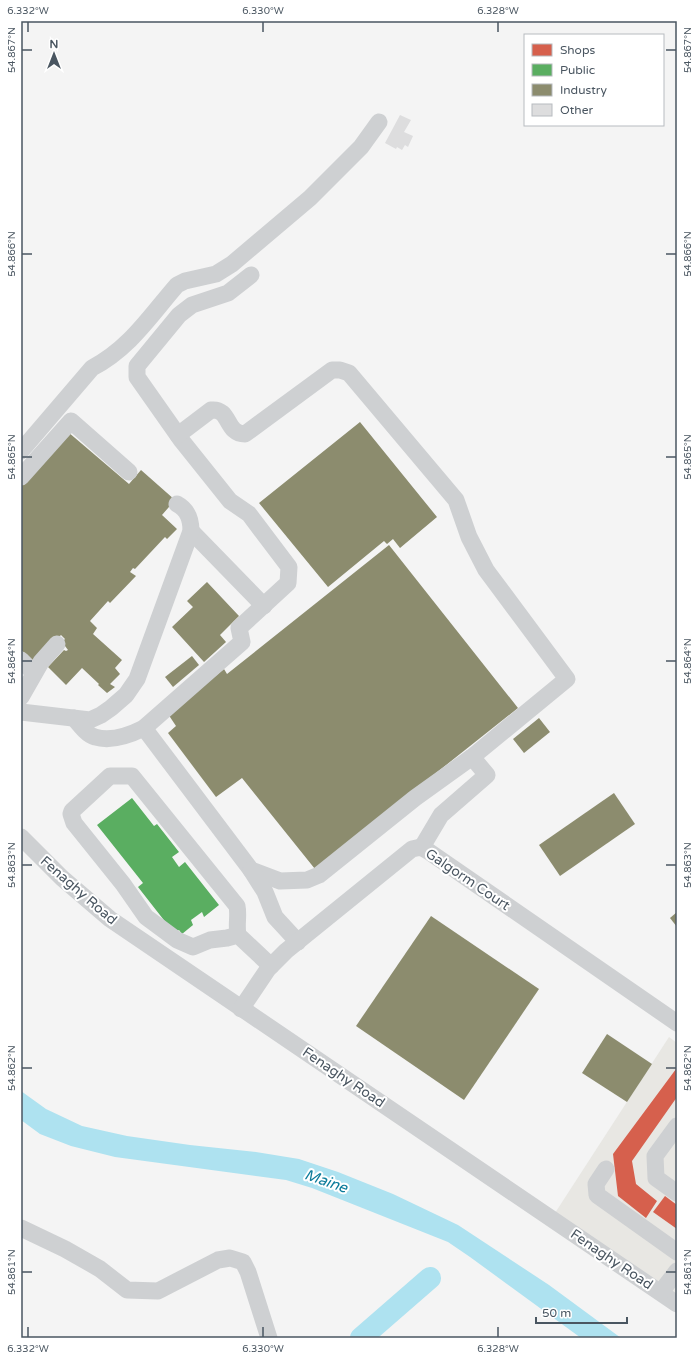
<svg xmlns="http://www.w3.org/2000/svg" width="698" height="1359" viewBox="0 0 698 1359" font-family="'Varela Round',sans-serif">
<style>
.commercial{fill:#e8e7e3}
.water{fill:#aee2f0}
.shops{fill:#d6604d}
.public{fill:#5aae61}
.industry{fill:#8c8c6e}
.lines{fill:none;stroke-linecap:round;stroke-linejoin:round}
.river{stroke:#aee2f0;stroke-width:22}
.building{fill:#ddddde}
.minor{stroke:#ced0d2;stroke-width:17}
.ticks{fill:none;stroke:#4a5661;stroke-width:1.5}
.labels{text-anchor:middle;stroke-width:4;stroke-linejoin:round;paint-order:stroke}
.street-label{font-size:14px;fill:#4a5661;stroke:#fff}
.water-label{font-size:15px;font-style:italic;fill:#0c7c9b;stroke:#fff}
.neatline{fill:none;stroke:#4a5661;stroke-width:1.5}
.ticks-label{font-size:10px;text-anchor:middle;fill:#4a5661}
</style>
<rect width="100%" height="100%" fill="#f4f4f4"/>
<polygon class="commercial" points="669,1037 677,1043 677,1295 555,1213"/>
<polygon class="water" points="21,1091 46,1109 82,1126 127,1136 190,1145 256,1152 299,1159 338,1172 393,1194 458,1225 549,1285 621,1338 581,1338 470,1257 448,1242 312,1188 286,1180 115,1157 71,1146 40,1134 21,1120"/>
<g class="shops">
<polygon points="676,1069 677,1070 677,1097 632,1161 636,1184 657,1201 646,1218 618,1196 613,1154"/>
<polygon points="665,1196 677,1205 677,1229 653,1212"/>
</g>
<polygon class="public" points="132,798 154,826 157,824 179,852 172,857 179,867 185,862 219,905 204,917 202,912 191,920 193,925 182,934 179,930 174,933 138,887 143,883 97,825"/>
<g class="industry">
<polygon points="360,422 437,517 400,548 393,539 387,544 384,541 328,587 259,503"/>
<polygon points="68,432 129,484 141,470 175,500 162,515 177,529 167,539 165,537 135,569 133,568 130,572 136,576 110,603 108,601 90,621 97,628 93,634 122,660 115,668 120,674 110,684 115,687 107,693 98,685 99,684 82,668 66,685 48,667 64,650 66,651 68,650 62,642 65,639 61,635 33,661 21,650 21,486"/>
<polygon points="389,545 518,708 315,869 242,778 216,797 168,733 176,726 168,714 224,669 227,674"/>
<polygon points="207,582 239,616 220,635 226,642 204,662 172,627 193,607 187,601"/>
<polygon points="192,656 199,665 173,687 165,677"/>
<polygon points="539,718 550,732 524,753 513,739"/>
<polygon points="614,793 635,824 560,876 539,845"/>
<polygon points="677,912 677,927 670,918"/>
<polygon points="431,916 539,989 464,1100 356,1026"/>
<polygon points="607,1034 652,1064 627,1102 582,1073"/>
</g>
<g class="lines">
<polyline class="river" points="361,1338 430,1278"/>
</g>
<polygon class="building" points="400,115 411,120 404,132 413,136 408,147 405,145 402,150 397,147 396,149 385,143"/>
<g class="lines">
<g class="minor">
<path d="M21 451 92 368C130 348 150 316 177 285L185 281 216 274 232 264 310 198 361 147 379 122"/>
<polyline points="21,477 71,421 129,472"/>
<polyline points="191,531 264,606"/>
<polyline points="21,660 34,673"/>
<polyline points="21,697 41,662 57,644"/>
<path d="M21 712 90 720 101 715 111 708 126 695 137 679 191 531C191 519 188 510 177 504"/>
<path d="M74 718C79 724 87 735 95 737 111 742 130 735 144 728L242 642 239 628 288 583 289 567 249 514 230 501 182 441 137 377V366L179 315 192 305 228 293 251 275"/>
<path d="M144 728 251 870 280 881 307 880 319 875 415 798 472 757 567 679 486 570 469 537 456 500 349 373 340 370H332L245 434C225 434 231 408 211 410L178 435"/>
<polyline points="21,837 62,878 110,919 677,1304"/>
<polyline points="422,847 441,815 487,775 472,757"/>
<polyline points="251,870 265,892 275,917 298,942"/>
<path d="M238 935 227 938 210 940 193 947 177 940 146 917 123 884 74 823 71 814 72 811 110 776H132L237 906C239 915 236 925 238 935L271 966"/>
<polyline points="241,1009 268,969 286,951 412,849 421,847 428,851 677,1023"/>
<polyline points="677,1126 655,1156 656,1178 677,1193"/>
<polyline points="606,1169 596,1184 597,1195 677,1252"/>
<polyline points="21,1228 65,1249 100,1269 127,1290 158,1291 218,1260 230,1258 243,1262 248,1272 269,1338"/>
<polyline points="661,1292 677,1271"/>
</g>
</g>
<path class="ticks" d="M28 22V32M263 22V32M498 22V32M22 50H32M666 50H676M22 254H32M666 254H676M22 457H32M666 457H676M22 661H32M666 661H676M22 865H32M666 865H676M22 1068H32M666 1068H676M22 1272H32M666 1272H676M28 1327V1337M263 1327V1337M498 1327V1337"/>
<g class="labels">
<g class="street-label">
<text transform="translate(468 879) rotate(34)" y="5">Galgorm Court</text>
<text transform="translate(79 890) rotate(41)" y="5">Fenaghy Road</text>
<text transform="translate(344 1077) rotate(34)" y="5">Fenaghy Road</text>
<text transform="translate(612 1259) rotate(34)" y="5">Fenaghy Road</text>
</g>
<g class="water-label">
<text transform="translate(326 1181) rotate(19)" y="5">Maine</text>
</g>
</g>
<rect width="698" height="1359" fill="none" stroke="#ffffff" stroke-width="44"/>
<rect x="524" y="34" width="140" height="92" fill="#ffffff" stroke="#b7bbc0"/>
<rect x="532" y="44" width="20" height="12" fill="#d6604d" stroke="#b7bbc0"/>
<text x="560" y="54" font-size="12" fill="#4a5661">Shops</text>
<rect x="532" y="64" width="20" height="12" fill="#5aae61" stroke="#b7bbc0"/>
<text x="560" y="74" font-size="12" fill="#4a5661">Public</text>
<rect x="532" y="84" width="20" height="12" fill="#8c8c6e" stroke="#b7bbc0"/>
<text x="560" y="94" font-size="12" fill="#4a5661">Industry</text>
<rect x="532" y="104" width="20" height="12" fill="#ddddde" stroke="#b7bbc0"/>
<text x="560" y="114" font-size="12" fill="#4a5661">Other</text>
<g transform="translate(54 54)" stroke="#ffffff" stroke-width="3" paint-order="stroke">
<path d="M0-3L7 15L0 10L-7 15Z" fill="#4a5661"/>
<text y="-6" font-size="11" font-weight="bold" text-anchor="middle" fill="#4a5661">N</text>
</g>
<path d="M536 1317v6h91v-6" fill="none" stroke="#4a5661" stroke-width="2"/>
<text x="542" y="1317" font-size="12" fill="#4a5661" stroke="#ffffff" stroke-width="3" paint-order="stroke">50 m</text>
<rect x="22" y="22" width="654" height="1315" class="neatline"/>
<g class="ticks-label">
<text x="28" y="14">6.332°W</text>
<text x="263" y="14">6.330°W</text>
<text x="498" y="14">6.328°W</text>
<text transform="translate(11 50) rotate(-90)" y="4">54.867°N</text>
<text transform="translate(687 50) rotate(-90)" y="4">54.867°N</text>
<text transform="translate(11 254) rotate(-90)" y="4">54.866°N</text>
<text transform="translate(687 254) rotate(-90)" y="4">54.866°N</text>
<text transform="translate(11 457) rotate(-90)" y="4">54.865°N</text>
<text transform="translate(687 457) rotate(-90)" y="4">54.865°N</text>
<text transform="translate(11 661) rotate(-90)" y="4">54.864°N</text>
<text transform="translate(687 661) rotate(-90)" y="4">54.864°N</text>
<text transform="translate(11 865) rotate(-90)" y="4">54.863°N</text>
<text transform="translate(687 865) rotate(-90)" y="4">54.863°N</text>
<text transform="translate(11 1068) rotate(-90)" y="4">54.862°N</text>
<text transform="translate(687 1068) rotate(-90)" y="4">54.862°N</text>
<text transform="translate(11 1272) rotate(-90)" y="4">54.861°N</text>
<text transform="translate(687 1272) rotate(-90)" y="4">54.861°N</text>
<text x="28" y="1352">6.332°W</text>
<text x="263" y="1352">6.330°W</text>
<text x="498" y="1352">6.328°W</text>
</g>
</svg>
